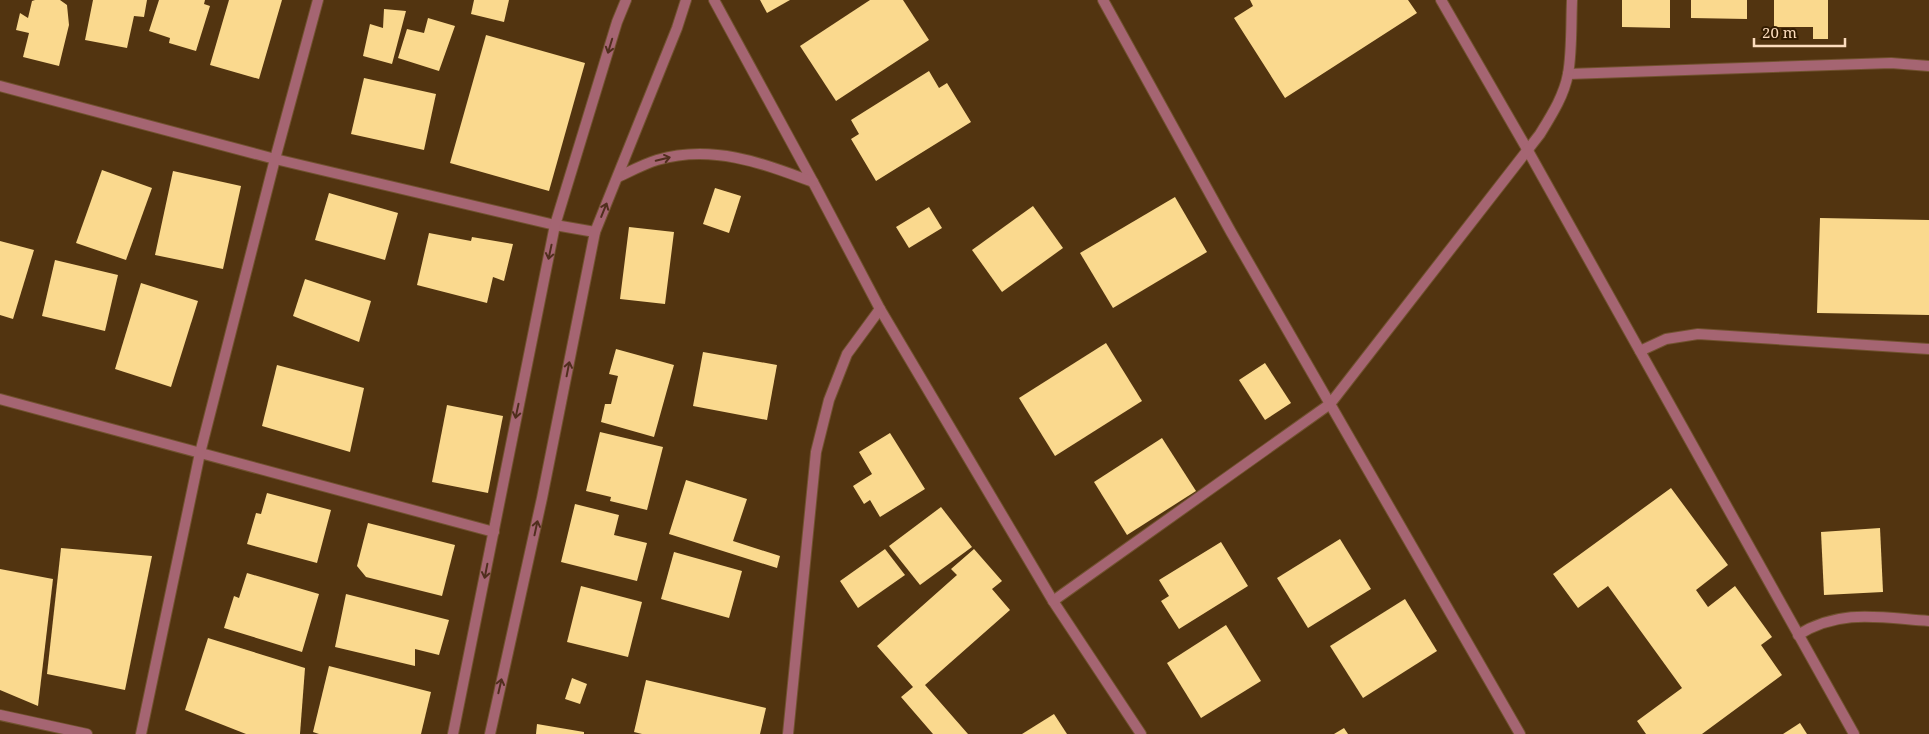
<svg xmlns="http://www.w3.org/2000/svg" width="1929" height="734" viewBox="0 0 1929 734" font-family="'Noto Serif',serif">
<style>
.building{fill:#fad98e}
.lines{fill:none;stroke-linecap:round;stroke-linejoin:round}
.street-casing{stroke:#71522f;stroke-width:12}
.street{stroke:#a56572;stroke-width:10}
.oneway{stroke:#502e1d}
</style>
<rect width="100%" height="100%" fill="#523410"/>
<g class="building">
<polygon points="35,0 60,0 67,5 69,25 59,66 23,57 29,33 16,30 20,13 28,18 32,1"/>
<polygon points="93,0 147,0 144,17 134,16 127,48 85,40"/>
<polygon points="159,0 205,0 204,4 210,6 196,51 169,43 170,38 149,31"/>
<polygon points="229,0 282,0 259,79 210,65"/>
<polygon points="474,0 509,0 504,22 471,14"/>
<polygon points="760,0 790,0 767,13"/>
<polygon points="870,0 903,0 929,40 836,101 800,46"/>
<polygon points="1250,0 1408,0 1417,13 1285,98 1234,18 1253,6"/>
<polygon points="1622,0 1670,0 1670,28 1622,27"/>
<polygon points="1691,0 1747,0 1747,19 1691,18"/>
<polygon points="1774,0 1828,0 1828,39 1813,39 1813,27 1774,27"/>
<polygon points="384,9 406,11 392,64 363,56 370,24 383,28"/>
<polygon points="428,18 455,26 439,71 398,58 407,29 424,33"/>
<polygon points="486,35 585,63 549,191 450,163"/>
<polygon points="929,71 939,88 947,83 971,122 876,181 851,139 859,134 851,120"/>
<polygon points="364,78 436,94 424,150 351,134"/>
<polygon points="102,170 152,188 126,260 76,243"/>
<polygon points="173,171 241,186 223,269 155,255"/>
<polygon points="715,188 741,196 729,233 703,224"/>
<polygon points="329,193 398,213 385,260 315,240"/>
<polygon points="1175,197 1207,252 1113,308 1080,253"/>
<polygon points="1033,206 1063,248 1002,292 972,250"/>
<polygon points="929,207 942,228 909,248 896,227"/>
<polygon points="1820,218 1929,220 1929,315 1817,313"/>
<polygon points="629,227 674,232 665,304 620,299"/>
<polygon points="429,233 471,241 472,237 513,244 504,281 493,277 487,303 417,285"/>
<polygon points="0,241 34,250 13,319 0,315"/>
<polygon points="55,260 118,275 105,331 42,316"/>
<polygon points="305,279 371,301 359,342 293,316"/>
<polygon points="141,283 198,301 171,387 115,369"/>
<polygon points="1106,343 1142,401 1055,456 1019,398"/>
<polygon points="616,349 674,365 654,437 601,422 605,404 611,404 618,376 609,374"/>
<polygon points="703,352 777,365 767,420 693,406"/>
<polygon points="1265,363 1291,403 1265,420 1239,380"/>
<polygon points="277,365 364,388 350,452 262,426"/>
<polygon points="447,405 503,416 488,493 432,482"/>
<polygon points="600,432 663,447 647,510 610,501 611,497 586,491"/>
<polygon points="890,433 925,489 880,517 870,500 864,504 853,486 872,474 859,452"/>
<polygon points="1162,438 1196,491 1127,535 1094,482"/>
<polygon points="686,480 747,499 733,541 780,556 777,568 669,534"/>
<polygon points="1671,488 1728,565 1696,590 1708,607 1735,586 1772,637 1761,645 1782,675 1702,734 1646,734 1637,721 1682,688 1608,586 1578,608 1553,574"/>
<polygon points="267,493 331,510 317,563 247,544 256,513 261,514"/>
<polygon points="575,504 619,515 614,535 647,543 637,581 561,562"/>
<polygon points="941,507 972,547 920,585 889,546"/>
<polygon points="368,523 455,545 442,596 366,577 357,566"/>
<polygon points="1880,528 1883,592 1824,595 1821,532"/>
<polygon points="1340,539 1371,589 1308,628 1277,578"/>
<polygon points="1221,542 1248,586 1179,629 1161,601 1169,596 1159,580"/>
<polygon points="61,548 152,556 125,690 47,674"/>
<polygon points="885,549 905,575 858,608 840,581"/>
<polygon points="974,549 1002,581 992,589 1010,610 925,685 968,734 933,734 901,697 913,687 877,646 957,575 951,569"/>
<polygon points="674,552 742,571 729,618 661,599"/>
<polygon points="0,569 53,579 38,706 0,690"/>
<polygon points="247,573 319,594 302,652 224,628 234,596 239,598"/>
<polygon points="581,586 642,602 628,657 567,642"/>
<polygon points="346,594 449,620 439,655 415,649 415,666 335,647"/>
<polygon points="1405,599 1437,651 1363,698 1330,646"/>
<polygon points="1226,625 1261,681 1201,718 1167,663"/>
<polygon points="208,638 305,668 300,734 246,734 185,710"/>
<polygon points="329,666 431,692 421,734 319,734 313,732"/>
<polygon points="572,678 587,684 580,704 565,699"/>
<polygon points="646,680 766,708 760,734 642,734 634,732"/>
<polygon points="1054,714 1067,734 1022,734"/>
<polygon points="1800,723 1807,734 1783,734"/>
<polygon points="537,724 584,732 584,734 536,734"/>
<polygon points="1344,728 1348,734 1334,734"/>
</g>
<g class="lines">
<defs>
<g id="street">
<polyline points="714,0 813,182 880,309 1053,601 1141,734"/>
<polyline points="1103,0 1231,232 1520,734"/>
<polyline points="1441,0 1527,149 1854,734"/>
<polyline points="1568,74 1891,63 1929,66"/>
<polyline points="0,86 275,159 555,225 595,232"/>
<path d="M618 177C631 171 644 164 657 160 712 144 762 163 813 182"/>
<polyline points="1640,351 1666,339 1698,334 1929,349"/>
<polyline points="0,399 494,532"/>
<path d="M1053 601 1330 404 1540 134C1551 116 1564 96 1568 74 1572 52 1571 24 1572 0"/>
<path d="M1798 635C1841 608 1882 618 1929 621"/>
<polyline points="0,715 87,734"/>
<polyline points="141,734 200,453 275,159 318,0"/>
<polyline points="453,734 555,225 617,22 626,0"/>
<polyline points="490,734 542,498 595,232 677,28 686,0"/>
<polyline points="788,734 816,452 829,400 847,354 880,309"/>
</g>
</defs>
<use href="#street" class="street-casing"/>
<use href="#street" class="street"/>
</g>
<defs><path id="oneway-shaft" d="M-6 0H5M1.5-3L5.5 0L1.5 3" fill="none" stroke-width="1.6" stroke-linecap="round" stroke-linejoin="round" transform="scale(1.25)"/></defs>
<g class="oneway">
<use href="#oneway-shaft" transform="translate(610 46) rotate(107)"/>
<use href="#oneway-shaft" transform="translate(663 159) rotate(-13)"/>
<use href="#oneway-shaft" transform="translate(604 210) rotate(-68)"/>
<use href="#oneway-shaft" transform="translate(550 252) rotate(102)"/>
<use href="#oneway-shaft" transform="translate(568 369) rotate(-79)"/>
<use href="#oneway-shaft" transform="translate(517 411) rotate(102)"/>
<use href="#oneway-shaft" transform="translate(536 528) rotate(-78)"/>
<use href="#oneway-shaft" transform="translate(486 571) rotate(101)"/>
<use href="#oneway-shaft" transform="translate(500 686) rotate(-77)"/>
</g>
<path d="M1754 38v8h91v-8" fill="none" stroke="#fcdcbd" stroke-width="2.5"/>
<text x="1762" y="38" font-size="15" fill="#fcdcbd" stroke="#331c01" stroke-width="4" paint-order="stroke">20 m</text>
</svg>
